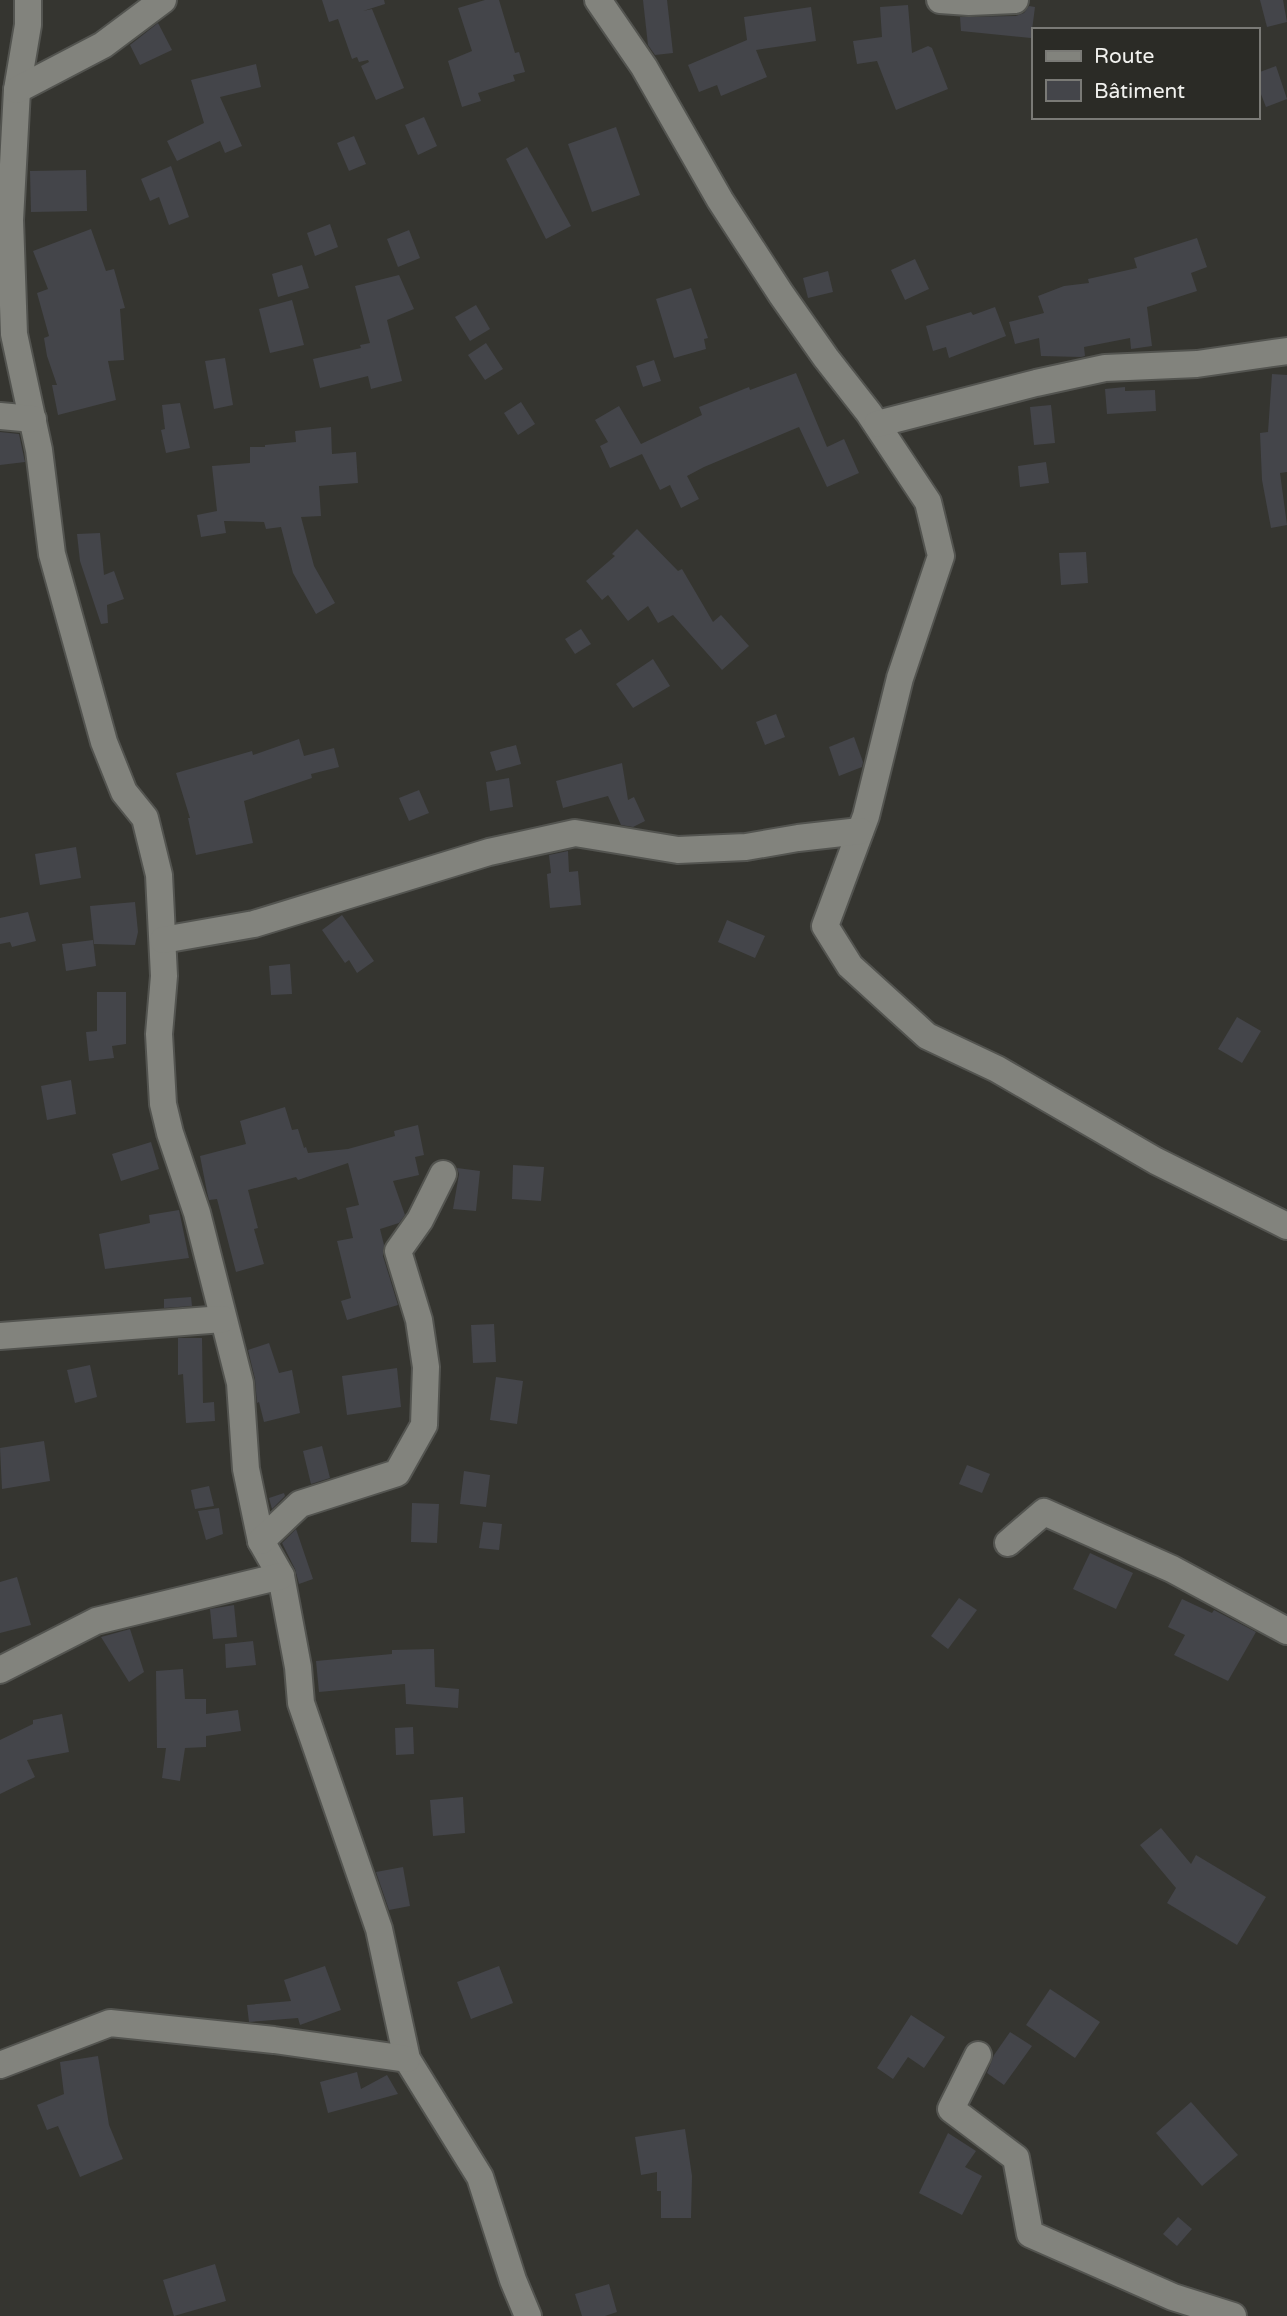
<svg xmlns="http://www.w3.org/2000/svg" width="1287" height="2316" viewBox="0 0 1287 2316" font-family="'Varela Round',sans-serif">
<style>
.building{fill:#44454a}
.lines{fill:none;stroke-linecap:round;stroke-linejoin:round}
.street-casing{stroke:#535450;stroke-width:30}
.street{stroke:#82837d;stroke-width:26}
</style>
<rect width="100%" height="100%" fill="#353530"/>
<g class="building">
<polygon points="322,0 384,0 385,4 363,11 372,9 404,88 376,100 361,66 369,62 368,60 359,62 357,57 352,59 338,19 329,22"/>
<polygon points="485,0 499,0 515,53 519,52 525,72 513,75 515,81 478,93 481,101 462,107 448,61 472,51 458,8"/>
<polygon points="643,0 667,0 673,53 655,55 648,45"/>
<polygon points="1260,0 1283,0 1287,22 1267,27"/>
<polygon points="908,5 912,53 928,46 932,48 948,89 896,110 877,61 857,64 853,41 882,37 880,7"/>
<polygon points="1029,6 1035,7 1031,38 961,31 960,17 1016,16 1024,13"/>
<polygon points="811,7 816,41 756,50 767,77 721,96 717,85 699,92 688,65 747,40 744,17"/>
<polygon points="158,23 172,50 140,65 130,45"/>
<polygon points="256,64 261,87 220,97 242,146 225,153 220,141 177,161 167,141 204,123 191,80"/>
<polygon points="1276,66 1287,99 1266,107 1257,84 1257,73"/>
<polygon points="424,117 437,146 418,155 405,125"/>
<polygon points="616,127 640,195 592,212 568,144"/>
<polygon points="354,136 366,164 349,171 337,143"/>
<polygon points="527,147 571,226 546,239 506,159"/>
<polygon points="171,166 189,217 169,225 159,197 150,201 141,179"/>
<polygon points="86,170 87,211 31,212 30,171"/>
<polygon points="330,224 338,247 315,256 307,233"/>
<polygon points="91,229 106,271 114,269 125,308 120,309 124,360 108,361 116,400 58,415 52,385 57,385 47,356 44,338 49,336 37,293 48,289 33,251"/>
<polygon points="409,230 420,258 398,267 387,239"/>
<polygon points="1197,238 1207,267 1191,273 1197,291 1147,307 1152,346 1131,349 1130,338 1084,347 1085,356 1081,357 1041,356 1039,338 1015,344 1009,322 1044,313 1038,296 1064,286 1089,283 1088,279 1137,268 1134,258"/>
<polygon points="915,259 929,289 905,300 891,270"/>
<polygon points="302,265 309,288 278,297 272,274"/>
<polygon points="828,271 833,292 808,298 803,278"/>
<polygon points="399,275 414,309 387,320 402,381 371,389 368,376 320,388 313,359 361,348 360,345 370,343 355,286"/>
<polygon points="691,288 708,338 704,339 706,349 674,358 656,299"/>
<polygon points="292,300 304,345 270,353 259,309"/>
<polygon points="476,305 490,329 470,341 455,317"/>
<polygon points="995,307 1006,336 949,358 946,347 933,351 926,326 971,312 973,315"/>
<polygon points="486,343 503,369 485,380 468,355"/>
<polygon points="225,358 233,405 214,409 205,361"/>
<polygon points="654,360 661,381 643,387 636,366"/>
<polygon points="796,373 827,447 844,439 859,473 827,487 799,427 704,467 687,476 699,499 681,508 670,485 660,490 642,454 610,468 600,446 608,442 595,420 619,406 641,444 702,415 699,407 749,387 750,390"/>
<polygon points="1272,374 1287,375 1287,472 1280,473 1287,525 1271,528 1262,480 1260,433 1268,432"/>
<polygon points="1125,387 1125,391 1155,390 1156,411 1107,414 1105,389"/>
<polygon points="521,402 535,424 518,435 504,413"/>
<polygon points="180,403 190,448 166,453 161,430 165,429 162,405"/>
<polygon points="1051,405 1055,443 1034,445 1030,407"/>
<polygon points="331,427 332,454 356,452 358,483 319,486 321,516 301,517 314,566 335,603 316,614 293,573 281,527 266,529 264,522 224,521 226,533 201,537 197,515 217,511 212,466 250,463 250,447 265,447 265,445 296,442 295,431"/>
<polygon points="0,432 19,434 25,462 0,465"/>
<polygon points="1046,462 1049,483 1020,487 1018,466"/>
<polygon points="637,529 678,571 682,569 713,622 721,615 749,646 722,670 673,615 658,623 648,606 628,621 608,595 602,600 586,581 615,556 612,554"/>
<polygon points="100,533 104,575 114,571 124,599 107,605 108,623 101,624 80,561 77,534"/>
<polygon points="1086,552 1088,583 1061,585 1059,553"/>
<polygon points="581,629 591,644 575,654 565,639"/>
<polygon points="653,659 670,686 633,708 616,684"/>
<polygon points="776,714 785,737 765,745 756,722"/>
<polygon points="854,737 863,762 862,767 839,776 829,747"/>
<polygon points="299,739 304,756 334,748 339,767 311,774 312,778 244,801 253,843 196,855 188,818 190,818 176,773 252,751 253,755"/>
<polygon points="516,745 521,764 496,771 490,752"/>
<polygon points="622,763 628,800 634,797 645,821 633,827 621,825 608,796 563,808 556,781"/>
<polygon points="509,778 513,807 490,811 486,782"/>
<polygon points="419,790 429,813 409,821 399,798"/>
<polygon points="76,847 81,878 40,885 35,854"/>
<polygon points="568,851 569,872 578,871 581,905 550,908 547,874 551,873 549,855"/>
<polygon points="135,902 138,932 135,945 94,944 90,906"/>
<polygon points="28,912 36,941 12,947 10,942 0,944 0,918"/>
<polygon points="342,915 374,961 357,973 349,960 345,963 322,930"/>
<polygon points="727,920 765,936 755,958 718,942"/>
<polygon points="93,940 96,966 66,971 62,944"/>
<polygon points="290,964 292,994 271,995 269,966"/>
<polygon points="97,992 126,992 126,1044 112,1046 114,1058 89,1061 86,1032 97,1031"/>
<polygon points="1237,1017 1261,1031 1242,1063 1218,1049"/>
<polygon points="71,1080 76,1114 47,1120 41,1086"/>
<polygon points="285,1107 292,1130 298,1129 304,1148 306,1147 308,1153 348,1149 395,1136 394,1131 418,1125 424,1155 415,1157 419,1175 393,1181 405,1215 399,1223 380,1229 384,1245 383,1256 398,1305 347,1320 341,1301 351,1298 337,1241 353,1238 346,1208 359,1205 348,1163 298,1180 296,1177 248,1190 258,1228 254,1229 264,1264 236,1272 217,1199 209,1200 207,1192 200,1156 246,1144 240,1121"/>
<polygon points="151,1142 159,1169 121,1181 112,1154"/>
<polygon points="513,1165 544,1167 541,1201 512,1199"/>
<polygon points="457,1168 480,1171 476,1211 453,1209 459,1174"/>
<polygon points="179,1210 189,1258 105,1269 99,1234 150,1223 149,1215"/>
<polygon points="191,1297 192,1306 164,1308 164,1299"/>
<polygon points="494,1324 496,1362 473,1363 471,1325"/>
<polygon points="178,1338 202,1338 203,1403 214,1402 215,1421 186,1423 183,1374 178,1375"/>
<polygon points="269,1343 279,1373 292,1370 300,1413 264,1422 259,1402 257,1403 255,1379 248,1350"/>
<polygon points="90,1365 97,1397 75,1403 67,1370"/>
<polygon points="397,1368 401,1407 347,1415 342,1376"/>
<polygon points="496,1377 523,1381 517,1424 490,1420"/>
<polygon points="44,1441 50,1481 2,1489 0,1448"/>
<polygon points="322,1446 330,1478 311,1484 303,1451"/>
<polygon points="967,1465 990,1474 982,1493 959,1484"/>
<polygon points="464,1471 490,1475 486,1507 460,1504"/>
<polygon points="209,1486 214,1506 195,1509 191,1490"/>
<polygon points="284,1493 285,1496 272,1509 269,1498"/>
<polygon points="412,1503 439,1504 437,1543 411,1542"/>
<polygon points="219,1508 223,1534 206,1540 198,1511"/>
<polygon points="483,1522 502,1524 499,1550 479,1548"/>
<polygon points="296,1529 313,1579 299,1584 295,1569 282,1543"/>
<polygon points="1090,1553 1133,1573 1116,1609 1073,1589"/>
<polygon points="17,1577 31,1625 0,1633 0,1582"/>
<polygon points="959,1598 977,1610 948,1649 931,1636"/>
<polygon points="1182,1599 1212,1613 1214,1610 1256,1632 1228,1681 1174,1655 1185,1635 1168,1627"/>
<polygon points="234,1605 237,1637 213,1639 210,1609"/>
<polygon points="130,1629 144,1672 129,1682 101,1637"/>
<polygon points="253,1641 256,1665 226,1668 225,1644"/>
<polygon points="434,1649 435,1687 459,1689 458,1708 406,1704 405,1684 319,1692 316,1661 392,1654 392,1650"/>
<polygon points="183,1669 185,1699 206,1699 206,1714 238,1710 241,1731 206,1736 206,1747 185,1748 180,1781 162,1778 166,1748 157,1748 156,1671"/>
<polygon points="62,1714 69,1752 27,1760 35,1777 0,1794 0,1740 33,1724 33,1720"/>
<polygon points="413,1727 414,1754 396,1755 395,1728"/>
<polygon points="463,1797 465,1833 433,1836 430,1800"/>
<polygon points="1161,1828 1191,1864 1196,1855 1266,1897 1237,1945 1167,1903 1176,1888 1140,1845"/>
<polygon points="403,1867 410,1906 389,1910 376,1872"/>
<polygon points="325,1966 341,2010 300,2025 298,2018 249,2022 247,2005 291,2001 284,1980"/>
<polygon points="499,1966 513,2003 471,2019 457,1982"/>
<polygon points="1050,1989 1100,2022 1075,2058 1026,2025"/>
<polygon points="911,2015 945,2037 924,2068 908,2057 893,2079 877,2068"/>
<polygon points="1010,2032 1032,2046 1004,2085 987,2073 994,2055"/>
<polygon points="98,2056 109,2125 123,2159 80,2177 58,2126 47,2130 37,2105 64,2094 60,2062"/>
<polygon points="357,2072 361,2089 387,2075 398,2094 328,2113 320,2082"/>
<polygon points="1191,2102 1238,2155 1202,2186 1156,2133"/>
<polygon points="685,2129 692,2176 691,2218 661,2218 661,2191 657,2191 657,2172 641,2175 635,2137"/>
<polygon points="948,2133 976,2151 965,2167 982,2176 962,2215 919,2193"/>
<polygon points="1178,2217 1192,2229 1177,2246 1163,2234"/>
<polygon points="215,2264 226,2301 174,2316 163,2280"/>
<polygon points="609,2284 617,2312 605,2316 582,2316 575,2294"/>
</g>
<g class="lines">
<defs>
<g id="street">
<polyline points="28,0 28,25 17,90 10,220 14,334 39,450 52,554 104,742 124,792 145,818 159,875 164,976 159,1034 163,1104 170,1133 197,1213 240,1383 246,1469 261,1541 281,1576 298,1667 301,1703 379,1929 407,2059 480,2177 513,2280 528,2316"/>
<polyline points="598,0 644,67 720,200 781,294 826,358 869,413 928,502 941,556 900,678 866,816 825,926 850,966 927,1036 997,1069 1156,1161 1287,1226"/>
<polyline points="940,0 969,2 1015,0"/>
<polyline points="17,90 103,45 163,0"/>
<polyline points="0,416 33,419"/>
<polyline points="877,424 1036,383 1105,368 1197,364 1287,351"/>
<polyline points="163,940 254,924 489,852 575,833 678,850 746,847 798,838 860,831"/>
<polyline points="0,1336 223,1319"/>
<polyline points="261,1541 300,1504 397,1473 424,1425 426,1367 419,1320 398,1251 420,1220 443,1174"/>
<polyline points="1008,1543 1044,1512 1172,1569 1287,1631"/>
<polyline points="0,1670 96,1621 281,1576"/>
<polyline points="978,2055 951,2109 1016,2158 1030,2234 1173,2297 1233,2316"/>
<polyline points="0,2065 110,2023 274,2040 407,2059"/>
</g>
</defs>
<use href="#street" class="street-casing"/>
<use href="#street" class="street"/>
</g>
<rect x="1032" y="28" width="228" height="91" fill="#2b2b26" stroke="#7a7a76" stroke-width="2"/>
<rect x="1046" y="51" width="35" height="10" fill="#82837d" stroke="#7a7a76" stroke-width="2"/>
<text x="1094" y="63" font-size="21" fill="#f1f1ee">Route</text>
<rect x="1046" y="80" width="35" height="21" fill="#44454a" stroke="#7a7a76" stroke-width="2"/>
<text x="1094" y="98" font-size="21" fill="#f1f1ee">Bâtiment</text>
</svg>
